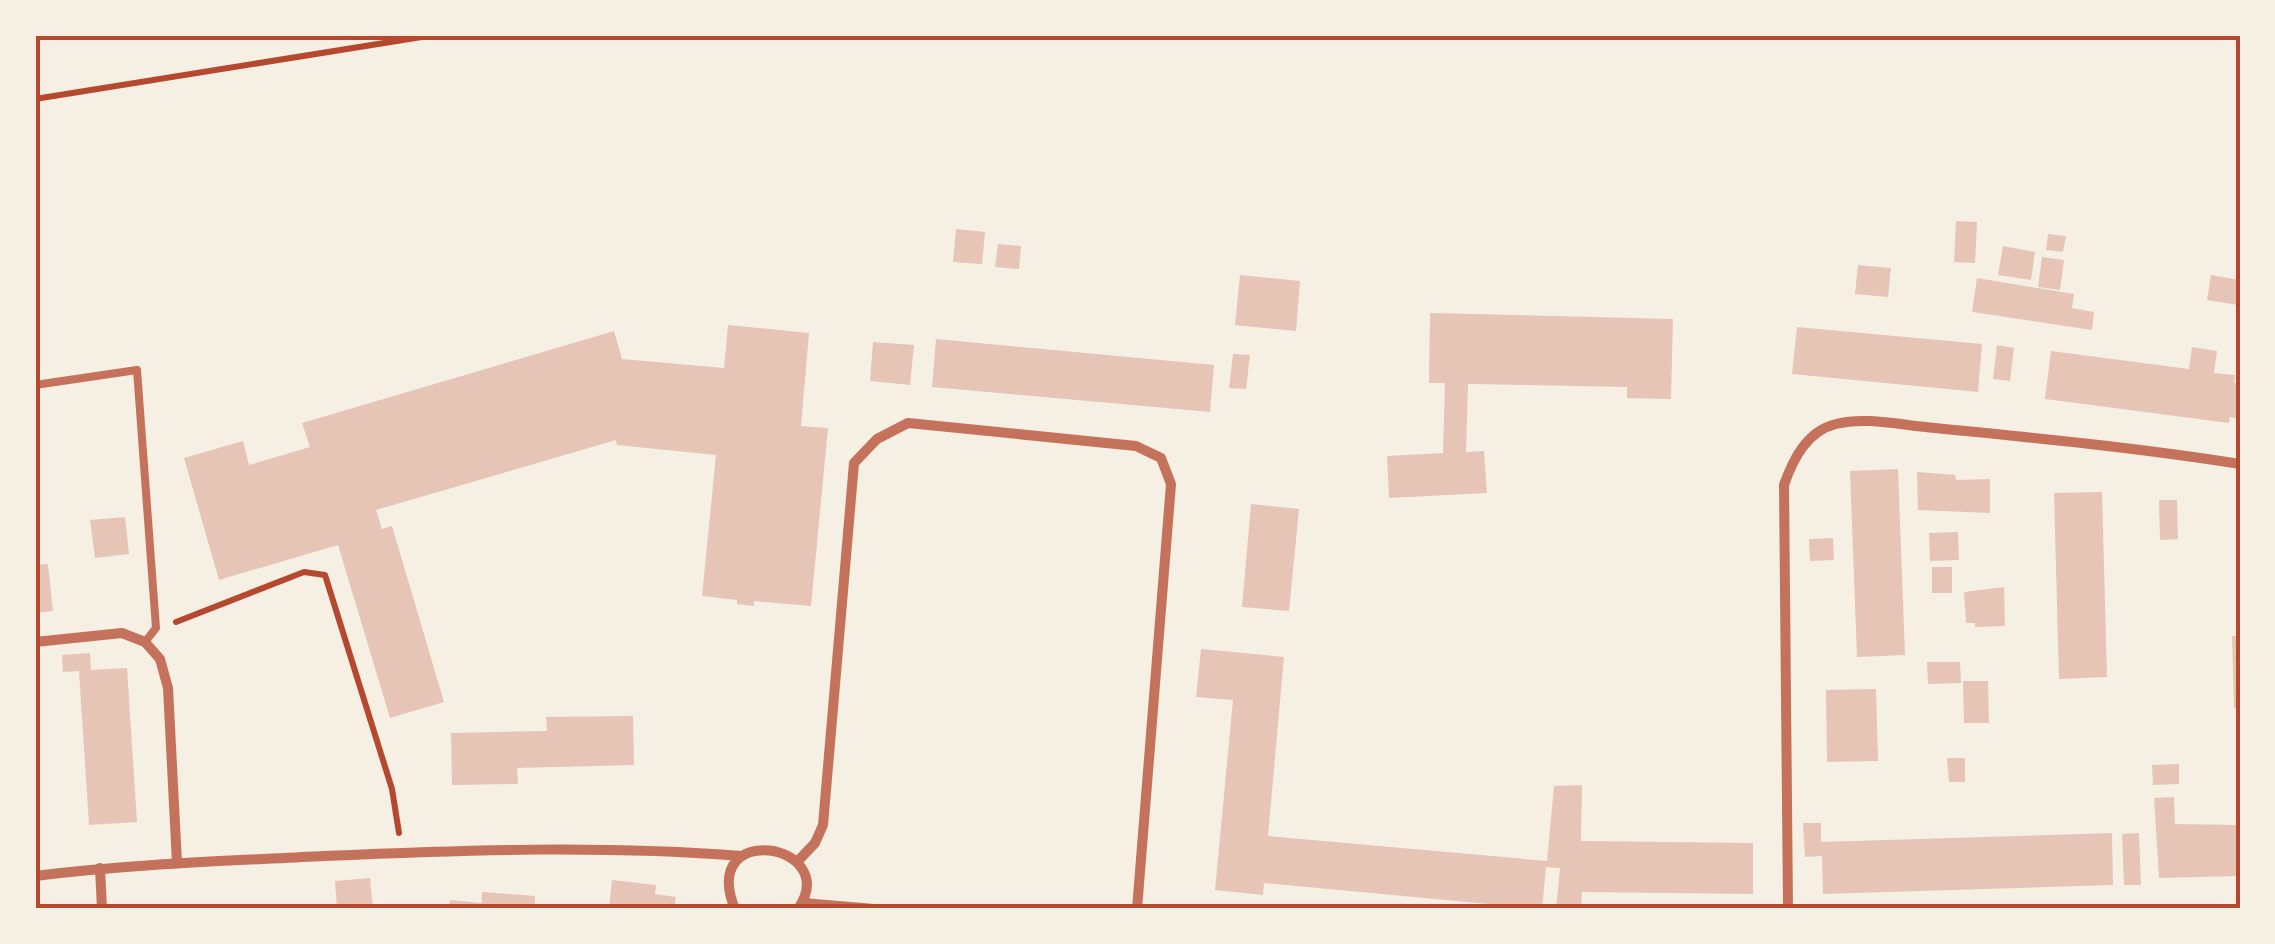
<svg xmlns="http://www.w3.org/2000/svg" width="2275" height="944" viewBox="0 0 2275 944" font-family="'Roboto Condensed',sans-serif">
<style>
.building{fill:#e6c5b7}
.lines{fill:none;stroke-linecap:round;stroke-linejoin:round}
.path{stroke:#b5482f;stroke-width:6}
.service{stroke:#c5725c;stroke-width:8}
.minor{stroke:#c5725c;stroke-width:10}
.neatline{fill:none;stroke:#b5482f;stroke-width:4}
</style>
<rect width="100%" height="100%" fill="#f6efe4"/>
<g class="building">
<polygon points="1956,221 1977,222 1975,263 1954,262"/>
<polygon points="956,229 985,232 982,264 953,262"/>
<polygon points="2048,234 2066,236 2063,252 2046,250"/>
<polygon points="998,244 1021,246 1019,269 995,267"/>
<polygon points="2003,246 2035,252 2031,280 1998,275"/>
<polygon points="2042,257 2064,260 2060,290 2038,287"/>
<polygon points="1858,265 1891,268 1888,297 1855,294"/>
<polygon points="1240,275 1300,281 1296,331 1235,325"/>
<polygon points="2211,275 2240,280 2238,305 2207,300"/>
<polygon points="1977,278 2074,294 2072,308 2094,312 2092,330 1972,312"/>
<polygon points="1430,313 1673,319 1671,399 1627,398 1627,387 1468,384 1466,452 1484,451 1487,493 1389,498 1387,456 1443,453 1445,383 1429,383"/>
<polygon points="728,325 809,333 801,426 828,428 811,606 754,601 754,606 737,604 737,600 702,596 716,455 617,445 616,440 376,510 382,529 392,526 444,702 390,718 338,545 219,580 184,458 243,441 249,465 310,447 302,423 614,331 622,359 724,368"/>
<polygon points="1797,327 1982,344 1978,392 1792,374"/>
<polygon points="936,339 1214,365 1210,412 932,387"/>
<polygon points="873,342 914,345 910,385 870,381"/>
<polygon points="1997,345 2014,348 2010,381 1993,379"/>
<polygon points="2192,347 2217,351 2214,373 2235,375 2234,383 2240,384 2240,419 2230,417 2229,423 2045,399 2051,351 2189,369"/>
<polygon points="1233,354 1250,355 1246,389 1229,388"/>
<polygon points="1898,469 1905,655 1857,657 1850,471"/>
<polygon points="1917,472 1955,475 1956,480 1990,479 1990,513 1918,510"/>
<polygon points="2102,492 2107,677 2059,679 2054,493"/>
<polygon points="2159,500 2177,500 2178,539 2160,540"/>
<polygon points="1251,504 1299,509 1289,611 1242,607"/>
<polygon points="125,517 129,554 95,558 90,520"/>
<polygon points="1958,532 1959,560 1930,561 1929,533"/>
<polygon points="1833,538 1834,560 1810,561 1809,539"/>
<polygon points="48,564 53,611 35,613 35,565"/>
<rect x="1932" y="567" width="20" height="26"/>
<polygon points="2004,587 2005,626 1975,627 1975,623 1966,623 1964,592"/>
<polygon points="2232,636 2240,636 2240,708 2234,708"/>
<polygon points="1201,649 1284,657 1268,836 1547,861 1554,786 1582,785 1581,841 1753,843 1753,894 1582,892 1581,909 1556,909 1560,868 1546,867 1542,909 1264,883 1263,895 1215,890 1233,700 1196,697"/>
<polygon points="90,653 91,670 127,668 137,822 89,825 79,671 63,672 62,655"/>
<polygon points="1927,662 1960,662 1961,683 1928,684"/>
<polygon points="1963,681 1988,681 1989,723 1964,723"/>
<polygon points="1876,689 1878,761 1827,762 1826,690"/>
<polygon points="633,716 634,765 517,768 518,784 452,785 451,733 547,731 546,717"/>
<polygon points="1947,758 1965,758 1965,782 1949,782"/>
<polygon points="2179,764 2179,784 2153,785 2152,765"/>
<polygon points="2174,797 2175,824 2240,825 2240,876 2159,878 2154,798"/>
<polygon points="1803,823 1821,823 1821,842 2112,833 2113,885 1823,894 1822,856 1805,857"/>
<polygon points="2139,833 2141,885 2124,885 2122,834"/>
<polygon points="370,878 373,909 337,909 335,881"/>
<polygon points="612,880 656,885 655,894 676,897 674,909 609,909"/>
<polygon points="482,892 535,896 535,909 449,909 450,900 482,903"/>
</g>
<g class="lines">
<g class="path">
<polyline points="35,99 434,35"/>
<polyline points="176,622 304,572 325,575 392,789 399,833"/>
</g>
<polyline class="service" points="35,385 137,370 156,628 145,642"/>
<g class="minor">
<polyline points="35,642 122,633 145,642 160,659 168,688 177,863"/>
<polyline points="797,862 815,843 823,825 854,463 877,439 908,423 1136,446 1161,458 1171,484 1137,909"/>
<polyline points="100,868 102,909"/>
<path d="M35 876C131 864 227 861 324 856 463 850 603 845 742 856"/>
<polyline points="803,903 874,909"/>
<path d="M735 909C698 819 843 843 798 909"/>
<path d="M1788 909 1784 485C1793 459 1807 431 1836 424 1867 416 1904 426 1935 428 2037 438 2139 448 2240 464"/>
</g>
</g>
<rect width="2275" height="944" fill="none" stroke="#f6efe4" stroke-width="75"/>
<rect x="38" y="38" width="2200" height="868" class="neatline"/>
</svg>
